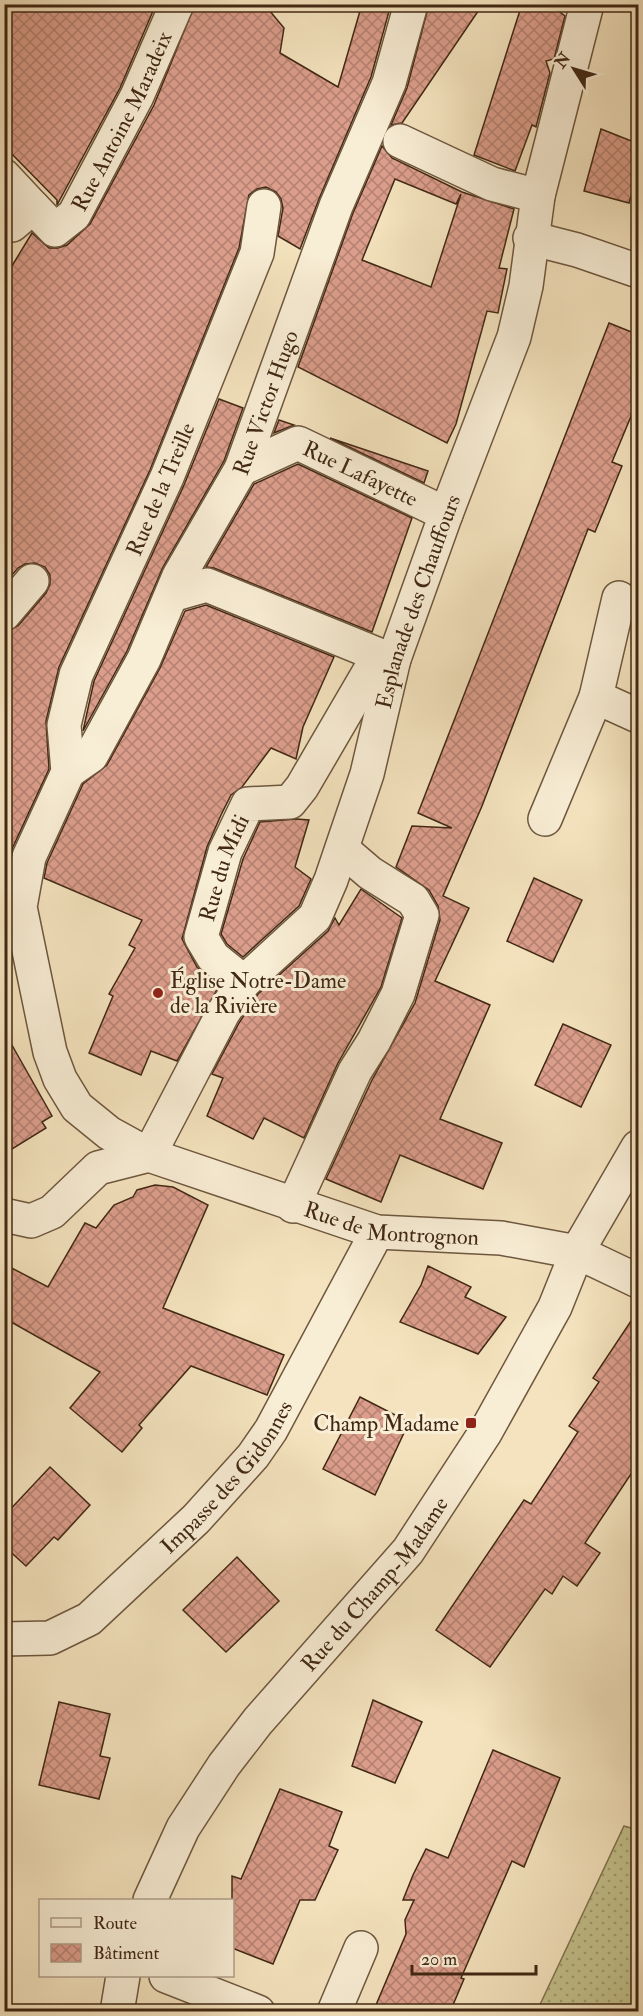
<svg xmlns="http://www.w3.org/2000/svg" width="643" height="2016" viewBox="0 0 643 2016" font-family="'IM FELL Double Pica',serif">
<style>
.garden{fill:url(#garden-dots);stroke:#827450;stroke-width:1.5}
.building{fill:url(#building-cross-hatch);stroke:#412814;stroke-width:1.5;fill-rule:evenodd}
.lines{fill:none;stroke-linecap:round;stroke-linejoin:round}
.minor-casing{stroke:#6e573e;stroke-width:36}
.minor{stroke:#f8edd5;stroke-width:33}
.poi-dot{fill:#8f2418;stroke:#f8edd5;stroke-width:2}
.labels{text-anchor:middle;stroke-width:6;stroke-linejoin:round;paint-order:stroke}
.street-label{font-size:22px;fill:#412814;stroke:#f8edd5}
.poi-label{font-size:22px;fill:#412814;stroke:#f8edd5;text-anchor:start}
</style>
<defs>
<pattern id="garden-dots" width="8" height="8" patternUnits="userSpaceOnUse" patternTransform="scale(1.5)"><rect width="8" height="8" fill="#c3c18c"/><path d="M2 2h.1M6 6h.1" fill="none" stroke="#a09d71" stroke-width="1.8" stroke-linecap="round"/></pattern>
<pattern id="building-cross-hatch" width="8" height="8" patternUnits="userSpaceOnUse" patternTransform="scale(1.5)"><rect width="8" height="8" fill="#dc9e8c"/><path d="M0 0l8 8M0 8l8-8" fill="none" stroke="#b48171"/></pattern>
</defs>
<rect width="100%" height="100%" fill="#f4e3be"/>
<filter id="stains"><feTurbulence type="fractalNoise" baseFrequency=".00333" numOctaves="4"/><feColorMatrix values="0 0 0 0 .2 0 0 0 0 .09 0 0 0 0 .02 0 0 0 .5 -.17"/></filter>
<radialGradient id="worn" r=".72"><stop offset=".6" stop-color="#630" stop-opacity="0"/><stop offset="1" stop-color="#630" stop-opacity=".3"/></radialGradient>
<polygon class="garden" points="624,1826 638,1830 638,2011 537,2011"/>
<g class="building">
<polygon points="4,4 156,4 120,88 57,205 57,200 4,146"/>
<polygon points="195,4 264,4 284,28 280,53 338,87 362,4 391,4 371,77 319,199 300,249 278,236 283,208 281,199 276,192 266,187 257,189 249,195 239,248 150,470 59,667 46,721 49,769 12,849 9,863 4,861 4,632 18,626 46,593 50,584 50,575 45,567 35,563 25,564 18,568 4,584 4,279 32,233 49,248 58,248 67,245 90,224 154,105"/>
<polygon points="429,4 483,4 402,123 391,125 407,88"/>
<polygon points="522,4 543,4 553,7 565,16 554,59 546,61 550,73 536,127 532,125 515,171 474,155"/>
<polygon points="601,129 639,144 639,170 629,203 584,191"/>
<path d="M382 146 392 158 462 192 514 209 499 268 507 269 498 313 487 311 456 424 447 443 298 367 353 213ZM395 179 456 204 461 194 431 287 362 260Z"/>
<polygon points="609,323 639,335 639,397 612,462 622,466 595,532 588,529 482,806 443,896 469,908 435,981 490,1005 440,1119 502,1143 483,1189 400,1155 381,1202 326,1179 372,1080 415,1003 440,920 438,906 429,890 396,867 412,826 452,828 418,813"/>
<polygon points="219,399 243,408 224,461 163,567 127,651 83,731 94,681 184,485"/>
<polygon points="279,420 294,425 274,433"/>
<polygon points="330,438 428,471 424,483"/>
<polygon points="298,464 412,518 372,632 214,568 206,567 254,484"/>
<polygon points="206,605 334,657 303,727 296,759 271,748 242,787 231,795 221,815 207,847 182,939 197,967 219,986 177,1061 151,1051 141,1075 89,1053 113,996 109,994 135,948 129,945 142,920 44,878 47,863 83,784 107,765 160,668 185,611"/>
<polygon points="296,819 309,820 295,867 311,879 299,906 243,957 227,944 221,934 243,859 260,822"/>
<polygon points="534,878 582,900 553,962 507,941"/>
<polygon points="361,889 402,918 381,987 338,1063 304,1138 264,1118 253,1139 207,1116 223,1078 212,1074 239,1023 258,994 328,931 335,918 339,925"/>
<polygon points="563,1024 611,1045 581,1107 535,1085"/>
<polygon points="4,1031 52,1116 42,1122 46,1128 4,1154"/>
<polygon points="155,1185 173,1187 208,1205 163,1308 284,1355 267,1395 191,1366 139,1425 142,1428 122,1452 70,1408 100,1372 4,1318 4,1264 48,1287 85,1223 96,1228 114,1205 133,1197 137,1190"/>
<polygon points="428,1266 471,1287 465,1297 506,1317 478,1354 400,1322 421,1285"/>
<polygon points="639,1309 639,1462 585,1543 600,1553 577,1586 563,1576 552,1594 545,1589 490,1667 436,1630 524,1500 531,1504 578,1432 569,1426 599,1382 593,1378"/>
<polygon points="360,1397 409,1422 375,1495 323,1469"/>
<polygon points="50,1467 90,1505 58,1540 54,1537 26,1566 4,1546 4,1516"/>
<polygon points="237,1557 279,1601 226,1652 183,1610"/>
<polygon points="373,1700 422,1722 395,1783 352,1766"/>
<polygon points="59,1702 110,1714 100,1756 110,1758 99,1799 39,1785"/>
<polygon points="493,1750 560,1778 524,1867 512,1861 461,1978 464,1979 450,2012 373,2012 406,1934 405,1920 414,1900 403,1900 413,1875 426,1849 448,1858"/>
<polygon points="280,1789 342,1812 329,1846 338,1850 315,1900 300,1900 273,1964 232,1948 232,1876 241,1879"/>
</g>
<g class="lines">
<defs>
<g id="minor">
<polyline points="400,141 492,184 538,196"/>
<polyline points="4,176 33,207"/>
<path id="s1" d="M264 206 257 253 167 477 76 675 64 725 68 772 29 857 20 907 50 1052 60 1079 77 1107 109 1133 149 1155 377 1232 501 1238 577 1252 638 1281"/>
<path id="s2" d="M12 225 33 207 55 230 74 215 137 96 177 4"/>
<polyline points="530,238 577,250 638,271"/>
<path id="s3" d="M241 469 298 443 446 514"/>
<polyline points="172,595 207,585 379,655 394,659"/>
<polyline points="4,614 32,581"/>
<polyline points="596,697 619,598"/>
<path id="s4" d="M68 772 91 756 144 659 179 576 241 469 336 206 389 83 411 4"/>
<polyline points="545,819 596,697 638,716"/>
<path id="s5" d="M244 982 213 957 201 937 225 852 248 804 290 802 302 787 379 655"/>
<path id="s6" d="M149 1155 223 1013 244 982 315 917 331 880 367 774 394 659 446 514 514 337 526 286 538 196 587 4"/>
<polyline points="293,1206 355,1071 374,1041 398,994 422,915 413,900 370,873 342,849"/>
<polyline points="4,1215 31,1221 52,1212 98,1168 149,1155"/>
<path id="s7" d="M4 1639 50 1638 89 1619 196 1519 253 1456 271 1430 377 1232"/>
<path id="s8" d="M150 1900 183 1828 224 1765 258 1721 408 1551 485 1433 555 1307 577 1252 638 1147"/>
<polyline points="166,1976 258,2012"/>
<polyline points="117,2012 123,1976"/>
<polyline points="334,2012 361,1948"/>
</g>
</defs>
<use href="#minor" class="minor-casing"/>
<use href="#minor" class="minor"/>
</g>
<g class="poi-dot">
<circle cx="158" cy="993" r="6"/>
<rect x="465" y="1417" width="12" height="12" rx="3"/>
</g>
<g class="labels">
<g class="street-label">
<text dy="8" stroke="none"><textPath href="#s2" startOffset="189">Rue Antoine Maradeix</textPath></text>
<text dy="8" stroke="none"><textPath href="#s4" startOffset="423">Rue Victor Hugo</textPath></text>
<text dy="8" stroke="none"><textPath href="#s3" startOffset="132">Rue Lafayette</textPath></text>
<text transform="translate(160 489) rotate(-67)" y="8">Rue de la Treille</text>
<text dy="8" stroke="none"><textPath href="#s6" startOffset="626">Esplanade des Chauffours</textPath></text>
<text dy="8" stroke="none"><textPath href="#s5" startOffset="136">Rue du Midi</textPath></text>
<text dy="8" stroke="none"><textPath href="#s1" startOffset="1300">Rue de Montrognon</textPath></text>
<text dy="8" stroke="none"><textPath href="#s7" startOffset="288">Impasse des Gidonnes</textPath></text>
<text dy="8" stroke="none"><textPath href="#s8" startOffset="390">Rue du Champ-Madame</textPath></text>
</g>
<g class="poi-label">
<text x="170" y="988">Église Notre-Dame<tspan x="170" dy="25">de la Rivière</tspan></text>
<text x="459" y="1431" text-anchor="end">Champ Madame</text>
</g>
</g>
<rect width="643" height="2016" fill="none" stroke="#f4e3be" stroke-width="24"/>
<rect x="6" y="6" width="631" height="2004" fill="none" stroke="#412814" stroke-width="3"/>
<rect x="12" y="12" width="619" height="1992" fill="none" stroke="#412814" stroke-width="1.5"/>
<rect x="39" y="1899" width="195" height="78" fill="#f8edd5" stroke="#af9e88" stroke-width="1.5"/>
<rect x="51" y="1918" width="30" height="9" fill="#f8edd5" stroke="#af9e88" stroke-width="1.5"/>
<text x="93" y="1929" font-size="18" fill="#412814">Route</text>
<rect x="51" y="1944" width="30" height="18" fill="url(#building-cross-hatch)" stroke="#af9e88" stroke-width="1.5"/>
<text x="93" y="1959" font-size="18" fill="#412814">Bâtiment</text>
<g transform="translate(574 69) rotate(307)" stroke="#f8edd5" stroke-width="4.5" paint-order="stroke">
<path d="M0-4.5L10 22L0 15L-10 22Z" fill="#412814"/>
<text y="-9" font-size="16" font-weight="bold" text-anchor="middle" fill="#412814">N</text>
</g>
<path d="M412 1965v9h124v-9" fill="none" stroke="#412814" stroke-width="3"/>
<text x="421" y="1965" font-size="18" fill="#412814" stroke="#f8edd5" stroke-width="4.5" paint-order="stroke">20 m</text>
<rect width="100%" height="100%" filter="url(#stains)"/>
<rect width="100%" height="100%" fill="url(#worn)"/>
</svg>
